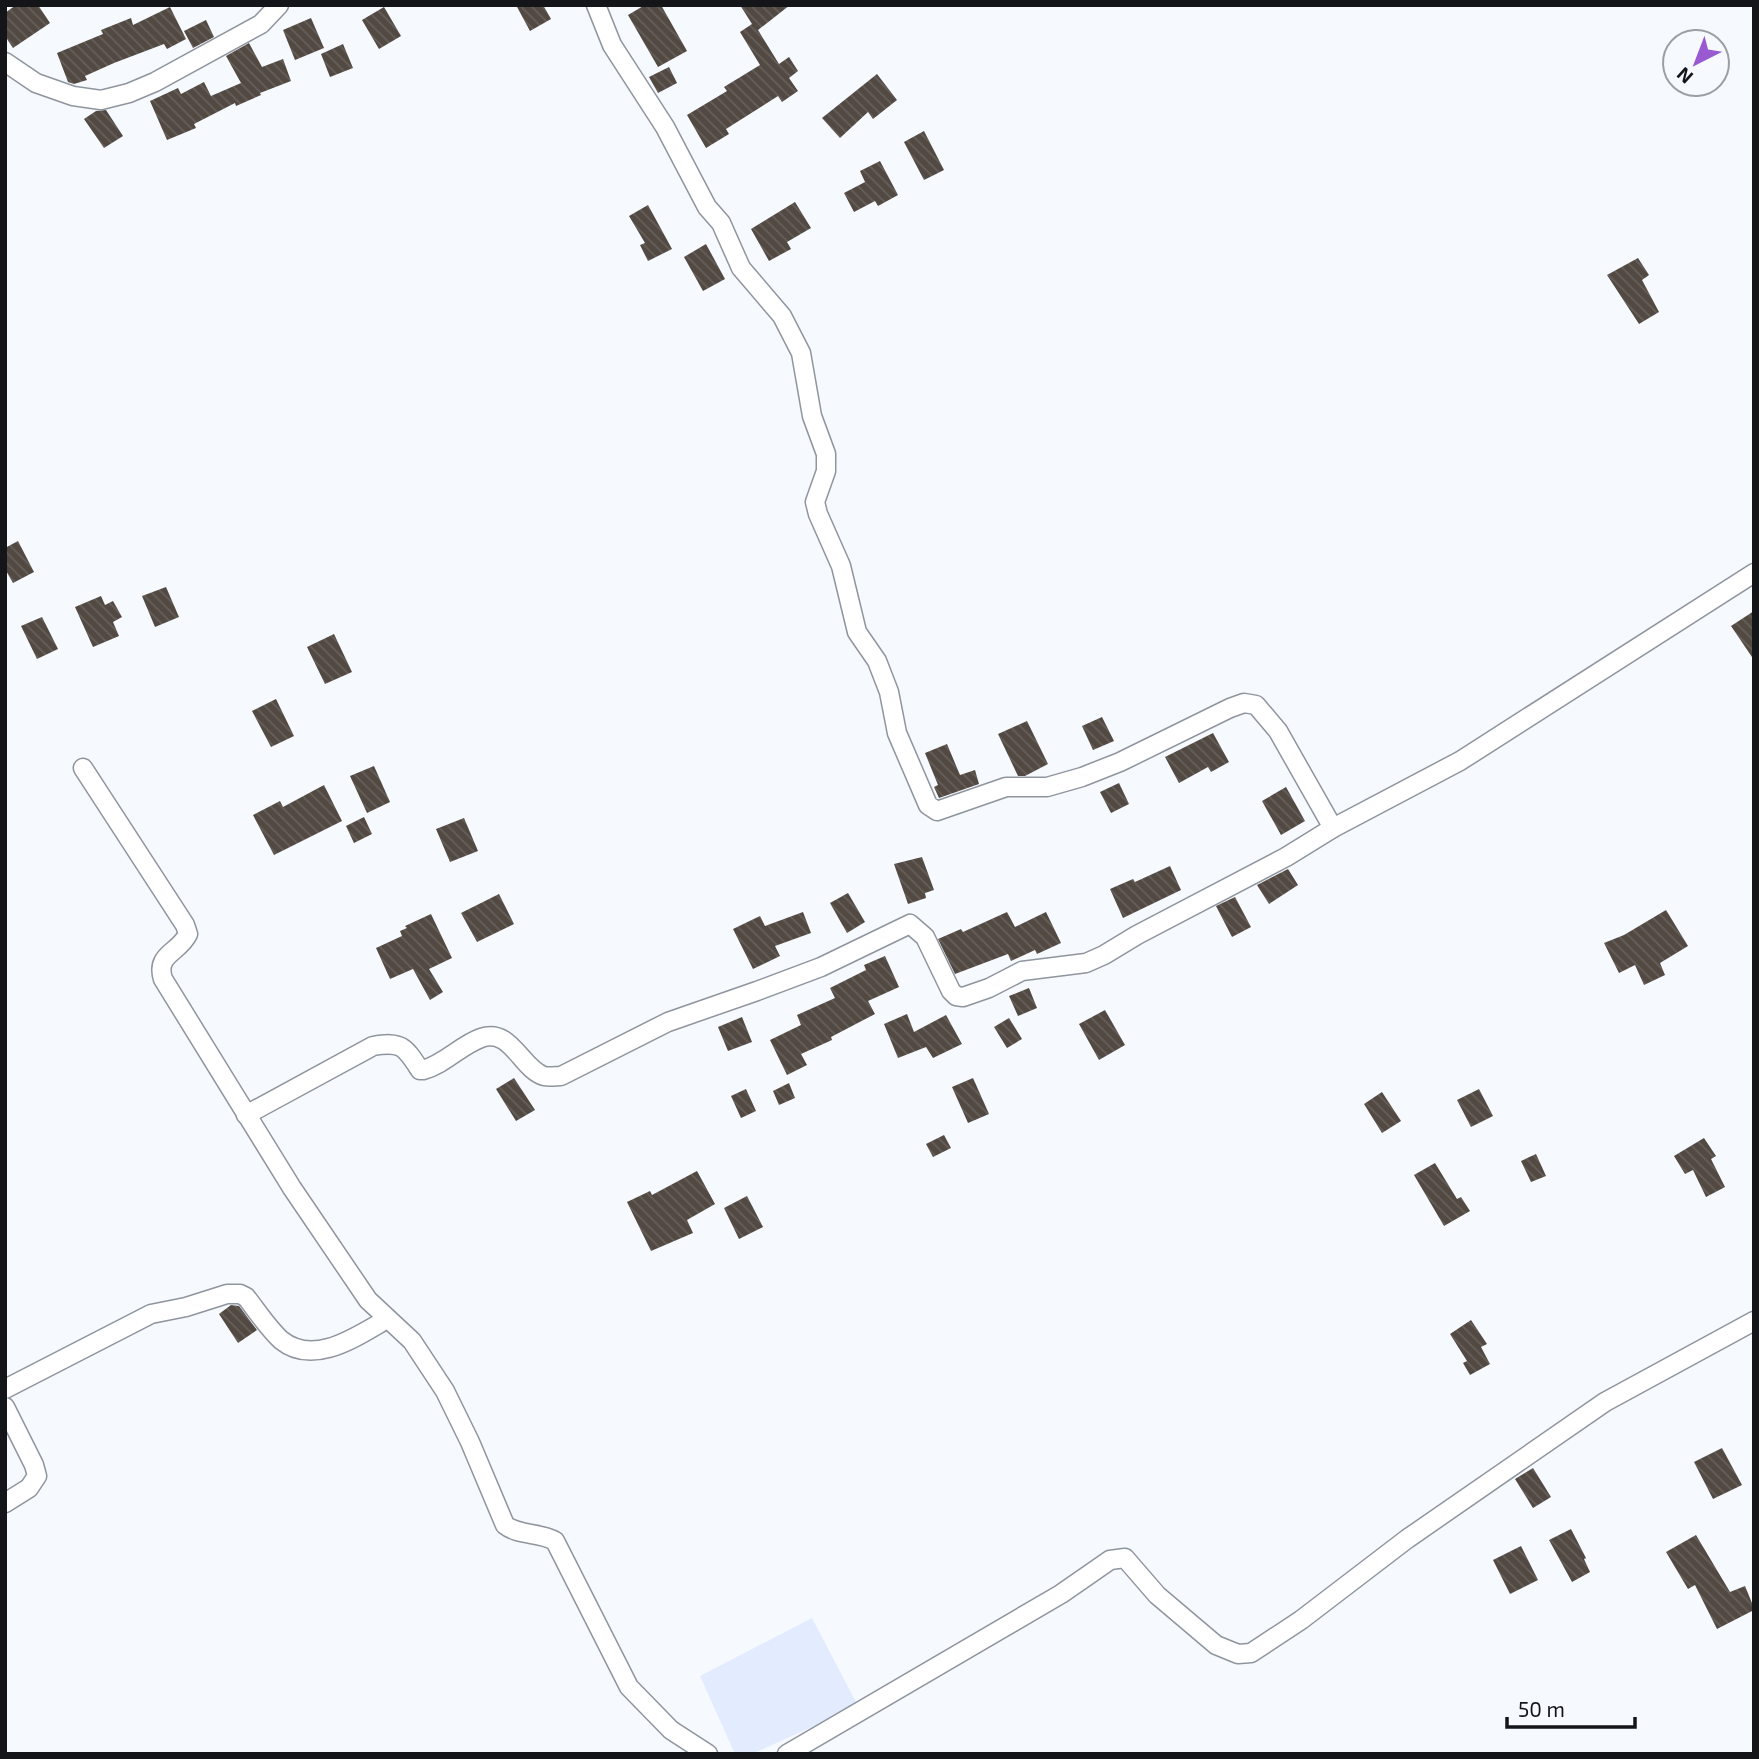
<svg xmlns="http://www.w3.org/2000/svg" width="1759" height="1759" viewBox="0 0 1759 1759" font-family="'Exo 2',sans-serif">
<style>
.built{fill:#e3ecfe}
.building{fill:url(#building-back-hatch)}
.lines{fill:none;stroke-linecap:round;stroke-linejoin:round}
.minor-casing{stroke:#8f959f;stroke-width:21}
.minor{stroke:#fff;stroke-width:18}
</style>
<defs>
<pattern id="building-back-hatch" width="6" height="6" patternUnits="userSpaceOnUse" patternTransform="scale(1.75)"><rect width="6" height="6" fill="#514942"/><path d="M-1 5l2 2M0 0l6 6M5-1l2 2" fill="none" stroke="#665f5a"/></pattern>
</defs>
<rect width="100%" height="100%" fill="#f6f9fd"/>
<polygon class="built" points="812,1618 858,1706 752,1754 735,1754 700,1676"/>
<g class="building">
<polygon points="16,5 38,5 50,23 13,48 5,36 5,13"/>
<polygon points="516,5 543,5 551,19 530,31"/>
<polygon points="645,5 661,5 687,51 658,67 628,15"/>
<polygon points="740,5 790,5 758,30 779,64 789,57 798,71 789,78 798,91 782,102 778,96 726,129 729,134 706,148 687,115 727,91 724,87 760,65 740,32 752,24"/>
<polygon points="170,7 186,39 167,49 164,44 114,63 85,76 87,80 74,84 68,82 57,53 103,34 101,30 131,18 133,25"/>
<polygon points="384,7 401,36 379,49 362,20"/>
<polygon points="311,18 324,48 295,60 283,30"/>
<polygon points="206,20 214,37 193,48 184,31"/>
<polygon points="249,43 262,67 283,59 291,81 260,93 261,95 236,106 235,103 194,124 196,128 167,140 150,101 178,88 181,94 204,82 211,96 241,83 226,56"/>
<polygon points="343,44 353,68 330,77 321,54"/>
<polygon points="669,67 677,83 658,93 649,77"/>
<polygon points="877,74 897,100 873,119 868,112 840,138 822,118"/>
<polygon points="106,110 123,136 104,148 84,119 96,111"/>
<polygon points="924,131 944,170 924,180 904,142"/>
<polygon points="880,161 898,195 878,206 875,201 854,212 844,193 865,182 860,171"/>
<polygon points="795,202 811,228 787,242 791,249 769,261 751,229"/>
<polygon points="648,205 672,249 648,261 640,245 645,243 629,216"/>
<polygon points="706,244 725,279 703,291 684,257"/>
<polygon points="1638,258 1649,275 1642,280 1659,312 1639,324 1607,275"/>
<polygon points="18,541 34,572 13,583 5,569 5,548"/>
<polygon points="166,587 179,617 155,627 142,596"/>
<polygon points="101,596 105,605 113,601 122,617 113,622 119,636 93,647 75,607"/>
<polygon points="1754,611 1754,660 1731,626"/>
<polygon points="42,617 58,649 37,659 21,626"/>
<polygon points="334,634 352,672 325,684 307,647"/>
<polygon points="276,699 294,736 271,747 252,711"/>
<polygon points="1102,717 1114,741 1093,750 1082,726"/>
<polygon points="1027,721 1048,764 1025,776 1018,776 998,734"/>
<polygon points="1213,733 1229,762 1211,772 1208,767 1179,783 1165,757"/>
<polygon points="947,744 960,775 975,770 979,784 939,798 934,787 938,785 925,753"/>
<polygon points="374,766 390,802 367,813 350,776"/>
<polygon points="1119,783 1129,804 1111,813 1100,792"/>
<polygon points="324,785 342,821 274,855 253,815 280,801 283,807"/>
<polygon points="1286,787 1305,821 1281,835 1262,801"/>
<polygon points="364,817 372,834 354,843 346,826"/>
<polygon points="464,818 478,851 450,862 436,829"/>
<polygon points="922,857 934,890 925,893 926,898 908,904 894,864"/>
<polygon points="1170,866 1181,890 1123,918 1110,889 1133,879 1135,882"/>
<polygon points="1288,869 1298,885 1269,904 1257,885"/>
<polygon points="848,893 865,922 847,933 830,903"/>
<polygon points="499,894 514,924 477,942 461,913"/>
<polygon points="1235,897 1251,927 1232,937 1216,906"/>
<polygon points="1666,910 1688,946 1660,963 1665,975 1644,985 1635,965 1619,973 1604,943 1624,935"/>
<polygon points="803,912 811,933 775,946 780,956 753,969 733,929 760,916 765,926"/>
<polygon points="1007,912 1015,927 1046,912 1061,943 1037,954 1035,950 1011,961 1008,954 955,974 938,939 961,929 963,932"/>
<polygon points="431,914 452,958 429,969 443,992 430,1000 413,969 390,979 376,948 402,936 400,931 407,928 405,926"/>
<polygon points="885,956 899,987 868,1001 875,1014 831,1037 832,1040 801,1054 807,1065 787,1075 770,1040 801,1025 797,1015 835,998 830,988 866,970 864,965"/>
<polygon points="1029,988 1037,1008 1018,1016 1009,996"/>
<polygon points="1105,1010 1125,1045 1099,1060 1079,1024"/>
<polygon points="907,1014 914,1032 946,1015 962,1044 933,1058 926,1047 898,1058 884,1024"/>
<polygon points="742,1017 752,1042 728,1051 718,1027"/>
<polygon points="1009,1018 1022,1039 1007,1048 994,1027"/>
<polygon points="514,1078 535,1110 516,1121 496,1089"/>
<polygon points="973,1078 989,1114 968,1123 952,1087"/>
<polygon points="789,1083 795,1098 779,1105 773,1091"/>
<polygon points="746,1089 756,1111 741,1118 731,1096"/>
<polygon points="1479,1089 1493,1116 1471,1127 1457,1100"/>
<polygon points="1382,1092 1401,1121 1382,1133 1364,1104"/>
<polygon points="944,1135 951,1148 933,1157 926,1144"/>
<polygon points="1704,1138 1716,1156 1711,1159 1725,1187 1706,1197 1693,1170 1685,1174 1674,1156"/>
<polygon points="1536,1154 1546,1176 1531,1182 1521,1161"/>
<polygon points="1435,1163 1457,1199 1461,1197 1470,1211 1444,1226 1414,1175"/>
<polygon points="697,1171 715,1204 687,1220 693,1233 651,1251 627,1202 650,1191 652,1195"/>
<polygon points="747,1196 763,1227 739,1239 724,1208"/>
<polygon points="231,1305 239,1306 257,1330 238,1343 219,1314"/>
<polygon points="1471,1320 1487,1344 1481,1347 1490,1364 1470,1375 1463,1363 1467,1361 1450,1334"/>
<polygon points="1722,1448 1742,1485 1713,1499 1694,1462"/>
<polygon points="1533,1468 1551,1497 1533,1508 1515,1479"/>
<polygon points="1571,1529 1586,1558 1584,1559 1590,1572 1572,1582 1549,1540"/>
<polygon points="1696,1535 1730,1592 1745,1586 1754,1608 1754,1610 1717,1629 1695,1585 1688,1589 1666,1552"/>
<polygon points="1521,1546 1538,1580 1510,1594 1493,1560"/>
</g>
<g class="lines">
<defs>
<g id="minor">
<polyline points="596,5 612,45 665,127 707,207 721,223 741,268 782,316 801,353 812,416 826,454 826,471 815,502 818,514 841,566 857,632 877,661 889,692 897,733 928,805 937,811 1006,787 1047,787 1082,777 1120,762 1230,708 1244,703 1256,705 1278,731 1333,828"/>
<polyline points="5,62 36,83 73,96 101,100 129,93 155,82 261,24 279,5"/>
<path d="M83 768 185 925 188 934C179 953 155 954 163 979L292 1188 368 1300 412 1341 445 1391 470 1442 505 1525C519 1536 540 1532 555 1541L629 1687 671 1730 708 1754"/>
<path d="M246 1115 373 1046C402 1041 405 1047 420 1070H423C445 1064 461 1045 481 1038 511 1027 521 1069 544 1076 549 1077 556 1076 561 1076L668 1022 757 991 821 967 910 924 925 937 951 991 956 996 963 997 989 988 1022 971 1086 963 1104 955 1137 935 1286 857 1333 828 1460 761 1754 573"/>
<path d="M5 1389 151 1314 186 1307 227 1294H240L246 1297C257 1311 268 1328 281 1340 314 1367 357 1336 387 1319"/>
<polyline points="5,1407 34,1465 37,1476 29,1488 5,1503"/>
<polyline points="787,1754 1061,1594 1110,1560 1125,1558 1157,1595 1216,1645 1238,1654 1251,1653 1301,1620 1407,1539 1605,1402 1754,1321"/>
</g>
</defs>
<use href="#minor" class="minor-casing"/>
<use href="#minor" class="minor"/>
</g>
<rect width="1759" height="1759" fill="none" stroke="#131519" stroke-width="14"/>
<g transform="translate(1696 63) rotate(222)"><circle r="33" fill="#f6f9fd" stroke="#9b9ea2" stroke-width="2"/>
<path d="M0-5L12 26L0 18L-12 26Z" fill="#995ad1"/>
<text y="-10" font-size="19" font-weight="bold" text-anchor="middle" fill="#131519">N</text>
</g>
<path d="M1507 1717v10h128v-10" fill="none" stroke="#131519" stroke-width="3.5"/>
<text x="1518" y="1717" font-size="21" fill="#131519" stroke="#f6f9fd" stroke-width="5" paint-order="stroke">50 m</text>
</svg>
